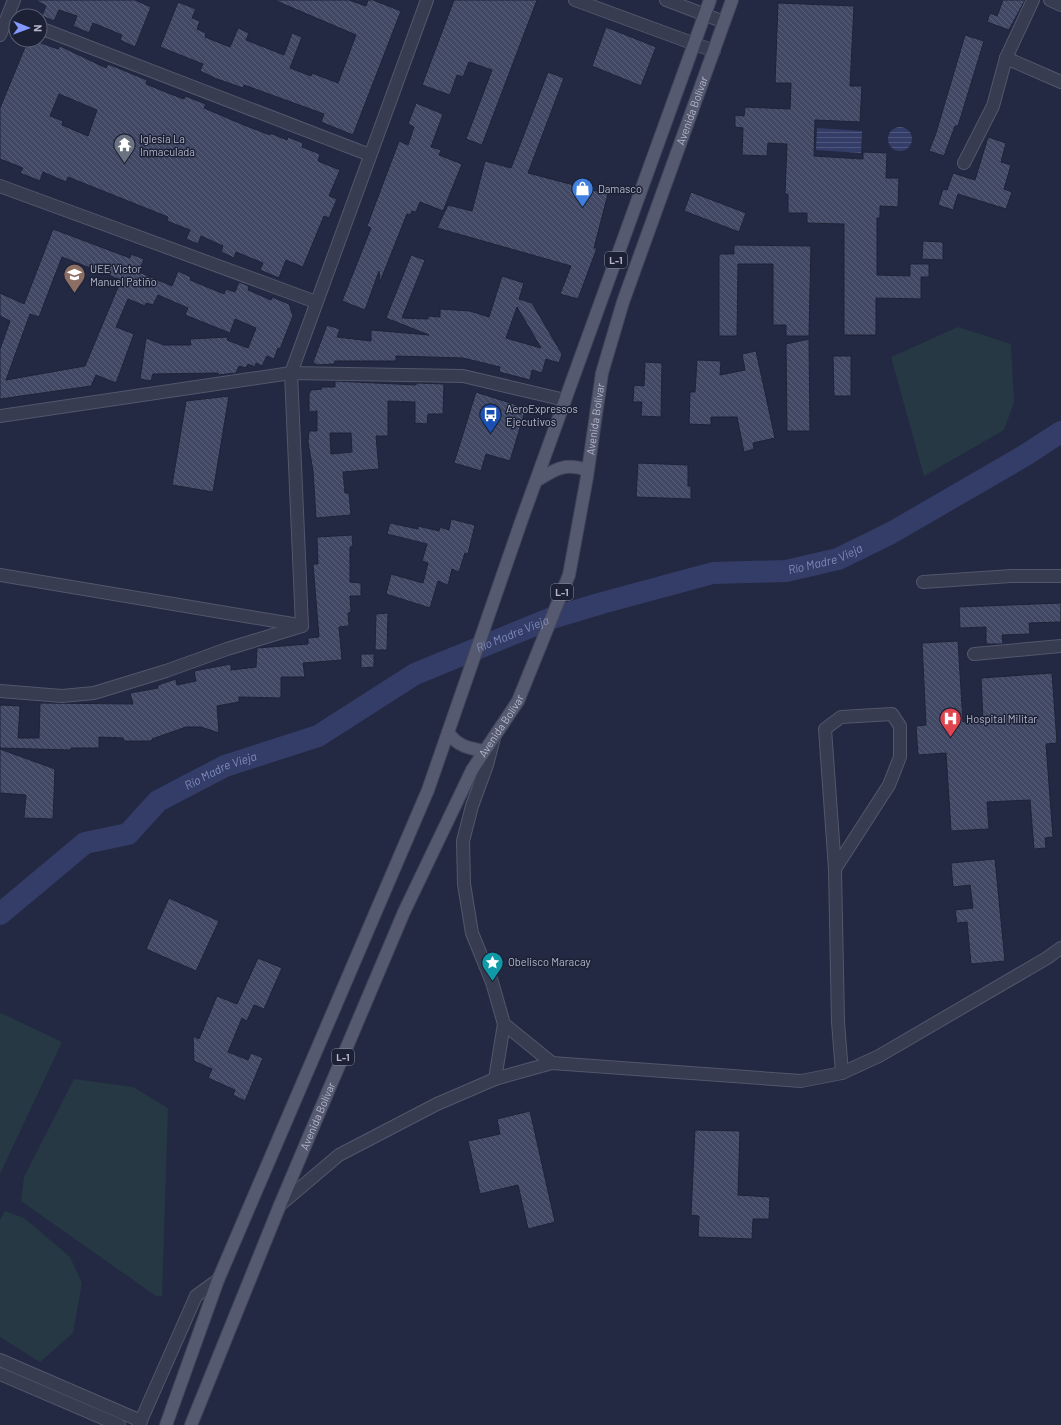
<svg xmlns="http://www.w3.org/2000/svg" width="1061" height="1425" viewBox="0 0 1061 1425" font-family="Barlow,sans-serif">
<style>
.pitch{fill:#253843}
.water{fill:url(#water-rules)}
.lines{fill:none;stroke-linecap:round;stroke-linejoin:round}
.river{stroke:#343d68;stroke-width:22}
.building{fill:url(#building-back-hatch);stroke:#1e2338;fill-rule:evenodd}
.minor-casing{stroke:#52576c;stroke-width:14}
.primary-casing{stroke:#41455a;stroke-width:14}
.minor{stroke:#373c51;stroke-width:12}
.primary{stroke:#555a71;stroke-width:12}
.labels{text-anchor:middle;stroke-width:3;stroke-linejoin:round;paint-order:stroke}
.shield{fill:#1c2136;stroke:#868a9f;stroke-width:1}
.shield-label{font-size:10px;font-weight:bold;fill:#b4b7cc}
.street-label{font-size:11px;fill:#b4b7cc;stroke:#1c2136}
.poi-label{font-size:11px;fill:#b4b7cc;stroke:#1c2136;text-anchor:start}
.water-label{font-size:12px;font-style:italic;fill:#808bba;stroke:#1c2136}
</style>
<defs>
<pattern id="water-rules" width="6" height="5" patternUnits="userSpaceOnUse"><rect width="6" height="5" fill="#343d68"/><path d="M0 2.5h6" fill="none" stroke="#4f577c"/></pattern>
<pattern id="building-back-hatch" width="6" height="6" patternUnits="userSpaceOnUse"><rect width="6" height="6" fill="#414864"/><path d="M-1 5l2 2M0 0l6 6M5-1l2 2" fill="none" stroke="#5a6079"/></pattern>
</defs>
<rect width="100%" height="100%" fill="#232942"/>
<g class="pitch">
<polygon points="958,327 1011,344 1014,402 1004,430 924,476 891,357"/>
<polygon points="1,1013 62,1042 0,1174 0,1014"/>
<polygon points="74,1079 133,1087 168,1108 162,1296 156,1296 21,1201 24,1177"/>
<polygon points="5,1211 24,1218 70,1257 82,1283 73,1333 40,1362 0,1337 0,1220"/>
</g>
<g class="water">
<circle cx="900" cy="139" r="12"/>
<polygon points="817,128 862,131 861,153 816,150"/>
</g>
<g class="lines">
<path class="river" id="s1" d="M0 914 85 843 128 834 158 801 225 766 318 736 415 674 552 618 602 603 713 573 786 571 838 559 891 533 1024 456 1061 432"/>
</g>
<g class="building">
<polygon points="35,0 135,0 151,7 135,47 120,40 122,35 93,23 89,33 73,26 77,16 59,10 54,21 42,16 46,6"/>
<polygon points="274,0 349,0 366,6 368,0 373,0 401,11 353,135 321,122 324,114 244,85 243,88 217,79 200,71 203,64 160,47 178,2 196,9 192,18 200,21 197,29 206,33 205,37 230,47 238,28 249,33 246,40 284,55 292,33 302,37 290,68 311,76 312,73 338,83 356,35"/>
<polygon points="454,0 537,0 482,145 466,139 492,70 469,62 463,77 457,75 450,95 422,85"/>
<polygon points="1003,0 1025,0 1009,30 987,22 990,13 997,16"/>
<polygon points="778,3 854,6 850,86 862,86 860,122 815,120 814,156 863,159 863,152 887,153 886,178 899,178 898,207 880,206 880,218 877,218 877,275 910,276 910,264 929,264 929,277 921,277 921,299 876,298 876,335 844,335 844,224 807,223 807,213 788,213 788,194 785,194 787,144 768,143 767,156 742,155 743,128 735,127 735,115 744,116 745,107 790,109 791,83 775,83"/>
<polygon points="606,27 656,47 641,86 592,66"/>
<polygon points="965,35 984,41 958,126 955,126 944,156 929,151 936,133"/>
<path d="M28 40H33L58 49 60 46 106 68 108 64 147 80 146 84 168 93 184 99 185 96 206 104 204 108 244 125 270 135V133L287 140 288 137 303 143 302 147 320 154 318 161 340 170 329 196 337 199 329 218 324 216 303 267 286 260 279 278 260 270 263 263 236 252 234 258 221 252 223 246 201 236 198 244 186 239 190 230 167 221 168 217 68 177 66 182 43 172 40 181 20 173 23 168 0 159V108ZM59 94 97 110 88 136 62 125 63 121 50 116Z"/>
<polygon points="548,72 564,78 528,173 608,194 594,248 597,248 578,299 560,294 571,266 437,228 448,205 472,211 485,161 511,168"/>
<polygon points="416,103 443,114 431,147 441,150 439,155 462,164 443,211 420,202 416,212 412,211 410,215 407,214 380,282 379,271 365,310 342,301 371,228 367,226 399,141 408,145 414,127 408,124"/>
<polygon points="988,137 1006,143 1001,162 1011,165 1004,189 1012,192 1006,209 958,194 953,210 938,205 943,189 947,190 953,173 975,180"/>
<polygon points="691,192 746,213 739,232 684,211"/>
<path d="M53 229 130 258 131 254 144 259 139 272 172 286 178 271 191 277 190 280 224 294 226 289 235 292 239 282 249 286 248 290 271 300 272 297 289 304 293 316 280 349 278 348 274 359 267 356 262 366 256 363 255 367 248 364 246 368 239 366 236 373 218 375V373L153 374 151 381 140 379 146 338 164 345H191L190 339 228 337 227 340 248 348 256 328 235 319 230 333 185 315 188 308 158 295 153 305 146 303 145 306 128 299 116 327 134 334 116 383 96 375 91 386 0 399V349L10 321 0 316V293L24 304ZM62 257 121 280 85 366 6 380 30 314 39 317Z"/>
<polygon points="923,241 943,242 943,260 922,259"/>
<polygon points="734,245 811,246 809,336 786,336 786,325 773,325 773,264 738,264 737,336 719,336 719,254 734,254"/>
<path d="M411 255 425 260 402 318 428 319V316L440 317V309L470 311 489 317 502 276 524 283 519 299 532 303 562 354 559 363 546 359 542 373 532 370 530 380 499 372 500 367 463 358 396 356V361H335L334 364 317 365 313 362 327 325 340 329 337 337 371 341V330L429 335 386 318ZM517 307 541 348 506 338Z"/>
<polygon points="809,339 810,431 787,431 786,344"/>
<polygon points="756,351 775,438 753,443 754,449 744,452 737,417 711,417 711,425 689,424 690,392 695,392 697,360 721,361 720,375 745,370 742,354"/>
<polygon points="833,356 851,356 851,396 834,396"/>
<polygon points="645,362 662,363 661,417 641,416 642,402 633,402 634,385 644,386"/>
<path d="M335 381 416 385V383L444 384 443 414H428L427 424 415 423V402L388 401V436H376L379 469 343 472 345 493H349L351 515 316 518 313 471 308 442 309 431H317V411L309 412V394L311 390 322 389 321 387H335ZM330 433H351L352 452 331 454Z"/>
<polygon points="476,392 526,408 510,461 486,454 481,471 454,463"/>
<polygon points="229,396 213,492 172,485 186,401"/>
<polygon points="638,463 688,465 688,486 691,486 691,499 636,497"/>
<polygon points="451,519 475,525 468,554 465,553 459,572 452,569 448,585 438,581 430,608 386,594 391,574 423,583 428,563 422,561 427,544 387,534 390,523 418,529 418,526 439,531 440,527 449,530"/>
<polygon points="352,535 353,546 350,547 350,582 361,583 361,596 350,596 351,612 348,613 349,626 339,627 342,660 303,663 305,677 281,677 281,698 239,697 239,702 217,706 219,733 201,727 186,727 152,739 152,741 124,741 123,738 99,737 99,748 71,748 71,750 0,748 0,705 20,706 18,738 39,738 40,703 133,704 130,693 158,688 158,685 176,679 177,685 196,681 194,671 231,664 231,670 256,667 257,648 308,644 308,638 319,637 313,564 318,564 317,537"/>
<polygon points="1061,603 1061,622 1029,623 1030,634 1002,635 1003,644 986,644 986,627 960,628 959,607"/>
<polygon points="388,613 387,650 375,650 376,614"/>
<polygon points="958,641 963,722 983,721 981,678 1052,673 1057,743 1046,744 1053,837 1045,838 1046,848 1034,849 1030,800 987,802 989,829 951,831 946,753 918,755 916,726 926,725 922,643"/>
<polygon points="361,654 374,654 374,667 361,668"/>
<polygon points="0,749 55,769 53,819 24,818 26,795 0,793"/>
<polygon points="995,859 1005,961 971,964 967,922 957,923 955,910 973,908 970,885 953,887 951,863"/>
<polygon points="169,898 219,921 196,971 146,949"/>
<polygon points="258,958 282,968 264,1009 254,1005 247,1021 242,1018 228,1052 248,1060 251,1053 263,1058 245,1101 233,1095 235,1090 208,1078 212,1069 194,1061 193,1036 199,1039 217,996 237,1004"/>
<polygon points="530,1111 555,1222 528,1229 518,1185 480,1194 468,1141 500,1134 497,1119"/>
<polygon points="695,1130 740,1131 738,1195 770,1197 769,1219 753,1219 752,1239 698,1237 699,1216 691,1215"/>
</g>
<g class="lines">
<defs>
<g id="minor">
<polyline points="575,0 714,51"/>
<polyline points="666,0 724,22"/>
<polyline points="1050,0 1061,5"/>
<polyline points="40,28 370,155"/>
<polyline points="0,35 14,0"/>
<polyline points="1006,58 1061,82"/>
<polyline points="964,163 993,106 1006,58 1033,0"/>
<polyline points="0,186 316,302"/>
<polyline points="0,416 291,373 463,376 565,400"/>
<polyline points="0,575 299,625"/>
<polyline points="923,582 1011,576 1061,576"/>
<polyline points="302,626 291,373 427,0"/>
<polyline points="974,654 1061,646"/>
<polyline points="0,691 62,696 94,693 166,671 227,649 302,626"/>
<polyline points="494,738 487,765 472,806 463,841 464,884 472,933 492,982 504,1024 552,1063"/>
<polyline points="835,869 889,785 900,757 900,726 892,714 841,717 825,729 835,869 838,1022 842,1073"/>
<polyline points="495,1079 504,1024"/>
<polyline points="280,1205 339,1155 437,1104 495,1079 552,1063 801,1081 842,1073 879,1056 1047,958 1061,948"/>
<polyline points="0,1360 141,1421"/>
<polyline points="0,1374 119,1425"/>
<polyline points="139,1425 196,1296 218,1280"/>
</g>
<g id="primary">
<path d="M536 481C554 470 565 462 587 470"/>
<path d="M448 732C457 746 468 748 484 751"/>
<polyline points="166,1425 218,1280 428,790 522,519 710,0"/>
<path id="s2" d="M191 1425 280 1205 404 912 472 770 518 701 569 575 587 477 602 373 623 302 732 0"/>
</g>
</defs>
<use href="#minor" class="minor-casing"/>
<use href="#primary" class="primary-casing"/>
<use href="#minor" class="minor"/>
<use href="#primary" class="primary"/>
</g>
<defs>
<symbol id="temple-pin" viewBox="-11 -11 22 30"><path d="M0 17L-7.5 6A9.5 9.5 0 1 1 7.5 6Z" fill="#6b7280" stroke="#1c2136"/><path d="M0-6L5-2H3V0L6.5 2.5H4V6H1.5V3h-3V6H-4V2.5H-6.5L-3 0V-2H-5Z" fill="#fff"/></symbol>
<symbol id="shop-pin" viewBox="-11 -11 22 30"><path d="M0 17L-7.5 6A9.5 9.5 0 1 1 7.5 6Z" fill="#3f7fe0" stroke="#1c2136"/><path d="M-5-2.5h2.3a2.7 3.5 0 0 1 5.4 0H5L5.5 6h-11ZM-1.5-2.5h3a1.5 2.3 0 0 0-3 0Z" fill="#fff"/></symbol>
<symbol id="school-pin" viewBox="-11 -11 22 30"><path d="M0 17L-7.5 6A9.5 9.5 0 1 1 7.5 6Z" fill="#8d6e63" stroke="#1c2136"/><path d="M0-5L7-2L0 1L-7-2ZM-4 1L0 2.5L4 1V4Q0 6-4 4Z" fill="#fff"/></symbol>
<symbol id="bus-pin" viewBox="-11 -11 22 30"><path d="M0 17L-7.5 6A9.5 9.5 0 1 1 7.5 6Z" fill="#1a4fb4" stroke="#1c2136"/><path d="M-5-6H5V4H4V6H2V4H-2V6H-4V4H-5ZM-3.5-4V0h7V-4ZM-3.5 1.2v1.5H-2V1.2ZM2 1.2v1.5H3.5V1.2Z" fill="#fff"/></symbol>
<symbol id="hospital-pin" viewBox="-11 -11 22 30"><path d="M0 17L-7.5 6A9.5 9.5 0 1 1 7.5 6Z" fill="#e0444e" stroke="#1c2136"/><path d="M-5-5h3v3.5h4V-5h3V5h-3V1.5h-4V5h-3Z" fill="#fff"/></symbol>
<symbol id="sight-pin" viewBox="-11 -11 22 30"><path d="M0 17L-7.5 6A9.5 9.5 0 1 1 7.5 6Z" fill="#0f9aa8" stroke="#1c2136"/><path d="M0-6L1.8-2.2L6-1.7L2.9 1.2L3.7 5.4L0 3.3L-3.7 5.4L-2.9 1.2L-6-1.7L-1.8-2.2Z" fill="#fff"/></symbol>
</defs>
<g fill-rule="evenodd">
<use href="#temple-pin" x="112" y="132" width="25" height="34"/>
<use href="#shop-pin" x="570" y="176" width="25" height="34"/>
<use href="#school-pin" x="62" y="262" width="25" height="34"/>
<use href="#bus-pin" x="478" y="402" width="25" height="34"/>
<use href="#hospital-pin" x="938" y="706" width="25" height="34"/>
<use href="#sight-pin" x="480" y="950" width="25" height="34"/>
</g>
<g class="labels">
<g class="shield">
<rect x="605" y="252" width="22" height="16" rx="3"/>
<rect x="551" y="584" width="22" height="16" rx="3"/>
<rect x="332" y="1049" width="22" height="16" rx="3"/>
</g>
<g class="shield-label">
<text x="616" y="264">L-1</text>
<text x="562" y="596">L-1</text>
<text x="343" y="1061">L-1</text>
</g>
<g class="street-label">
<text dy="4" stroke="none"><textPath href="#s2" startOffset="1414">Avenida Bolívar</textPath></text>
<text dy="4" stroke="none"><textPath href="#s2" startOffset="1090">Avenida Bolívar</textPath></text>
<text dy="4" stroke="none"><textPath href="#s2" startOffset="766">Avenida Bolívar</textPath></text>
<text dy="4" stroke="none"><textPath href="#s2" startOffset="334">Avenida Bolívar</textPath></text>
</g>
<g class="poi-label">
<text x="140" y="143">Iglesia La<tspan x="140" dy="13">Inmaculada</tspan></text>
<text x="598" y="193">Damasco</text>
<text x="90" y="273">UEE Victor<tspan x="90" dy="13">Manuel Patiño</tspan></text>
<text x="506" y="413">AeroExpressos<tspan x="506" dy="13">Ejecutivos</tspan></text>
<text x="966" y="723">Hospital Militar</text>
<text x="508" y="966">Obelisco Maracay</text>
</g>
<g class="water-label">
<text dy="4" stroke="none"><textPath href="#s1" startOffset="917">Río Madre Vieja</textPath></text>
<text dy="4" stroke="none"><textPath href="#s1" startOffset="593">Río Madre Vieja</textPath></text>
<text dy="4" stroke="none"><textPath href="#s1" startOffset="269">Río Madre Vieja</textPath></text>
</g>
</g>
<g transform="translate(28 28) rotate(91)"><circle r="19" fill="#1c2136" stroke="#595d72"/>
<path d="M0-3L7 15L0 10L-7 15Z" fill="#8598ff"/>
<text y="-6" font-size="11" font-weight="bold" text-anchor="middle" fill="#b4b7cc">N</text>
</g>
</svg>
